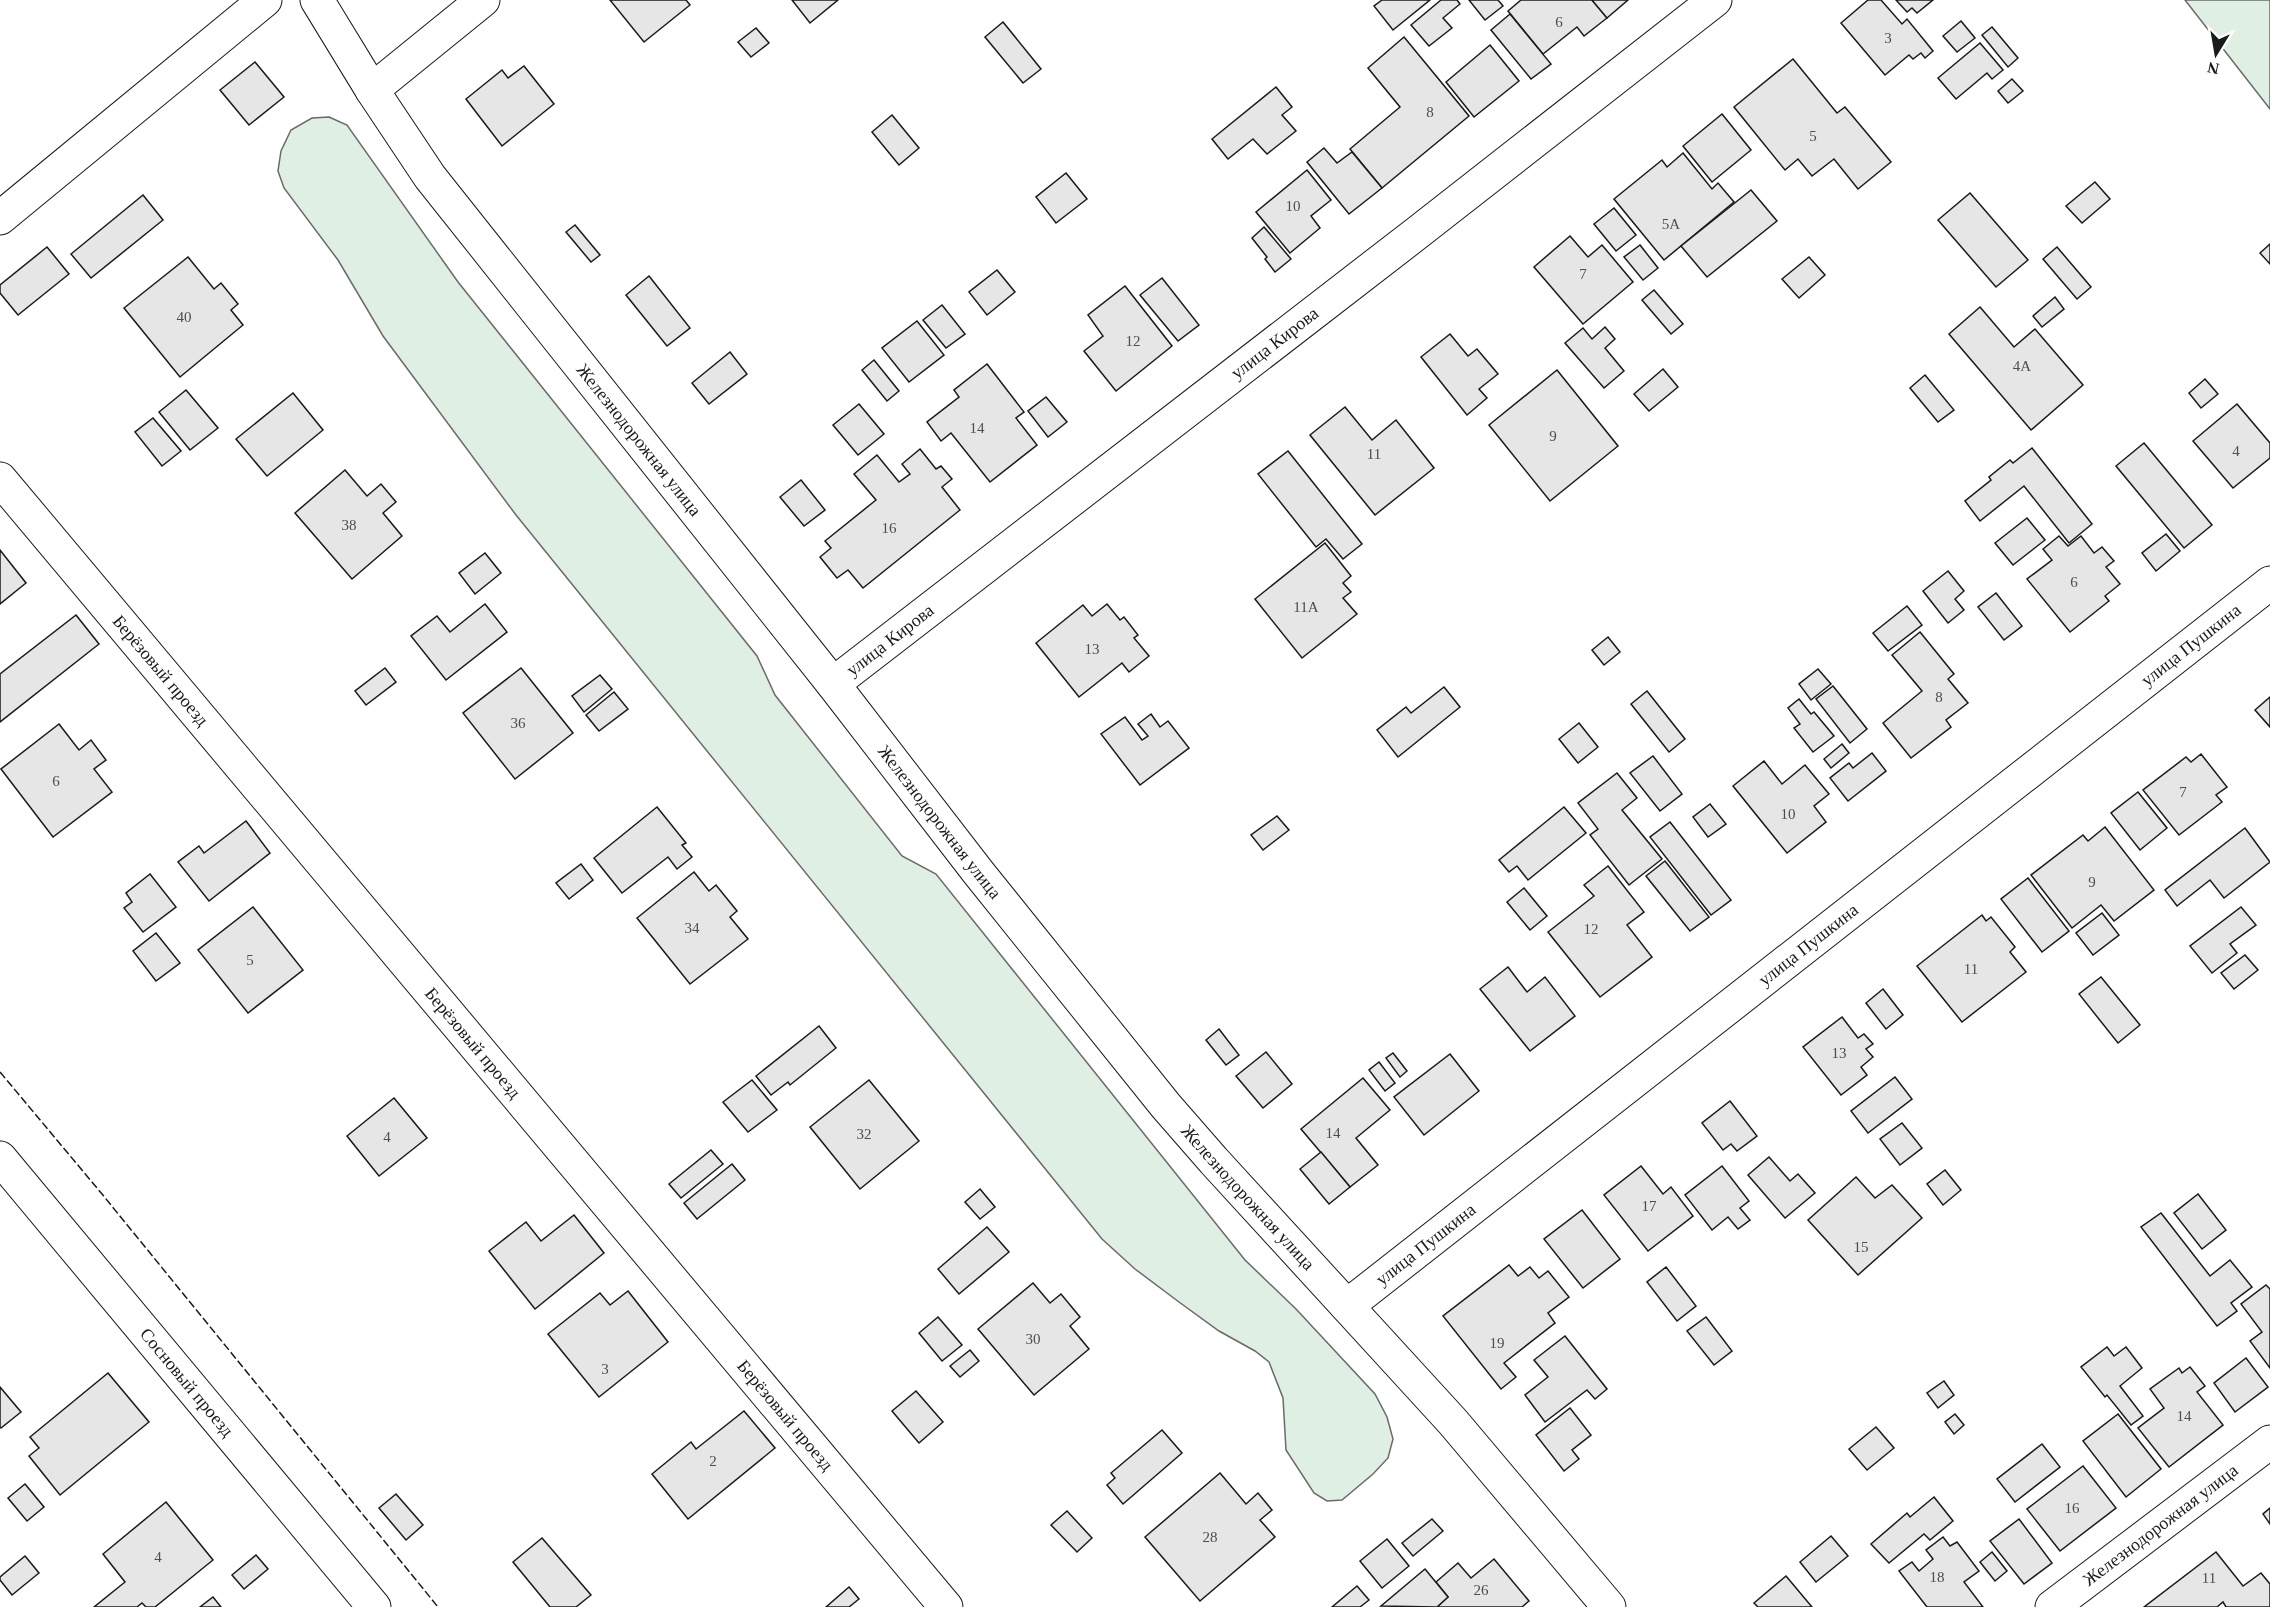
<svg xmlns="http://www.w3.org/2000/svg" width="2270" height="1607" viewBox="0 0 2270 1607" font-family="Georgia,serif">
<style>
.green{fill:#e0efe3;stroke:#6a6a6a;stroke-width:1.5}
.building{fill:#e6e6e6;stroke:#1a1a1a;stroke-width:1.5}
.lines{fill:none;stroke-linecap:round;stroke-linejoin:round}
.minor-casing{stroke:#1a1a1a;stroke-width:35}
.minor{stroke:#fff;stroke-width:33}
.fence{stroke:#1a1a1a;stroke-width:1.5;stroke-dasharray:8 3;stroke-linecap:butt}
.labels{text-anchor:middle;stroke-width:4.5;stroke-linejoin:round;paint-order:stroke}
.number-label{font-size:15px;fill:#4d4d4d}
.street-label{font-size:18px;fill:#1a1a1a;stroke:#fff}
</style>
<rect width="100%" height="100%" fill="#fff"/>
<g class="green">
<polygon points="2185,0 2270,0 2270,109"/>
<polygon points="329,117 347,125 458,282 757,656 775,695 902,856 936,874 1245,1260 1296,1309 1375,1394 1387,1417 1393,1439 1388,1458 1373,1474 1342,1500 1327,1501 1314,1493 1286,1450 1283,1398 1269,1362 1255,1351 1219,1331 1179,1302 1135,1269 1102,1239 516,515 383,336 338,260 284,188 278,171 281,151 291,130 312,118"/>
</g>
<g class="building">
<polygon points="610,0 686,0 690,5 644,42"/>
<polygon points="792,0 838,0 810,23"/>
<polygon points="1382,0 1430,0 1393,30 1374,6"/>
<polygon points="1441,0 1457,0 1460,4 1443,18 1452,28 1429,46 1411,25"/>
<polygon points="1469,0 1498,0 1503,6 1485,20"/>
<polygon points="1521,0 1592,0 1607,18 1584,36 1577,27 1543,54 1508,11"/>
<polygon points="1592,0 1628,0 1607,18"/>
<polygon points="1868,0 1881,0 1902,24 1907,19 1933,51 1925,58 1921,53 1913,59 1909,55 1885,75 1841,23"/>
<polygon points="1896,0 1933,0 1917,13 1912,8 1907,12"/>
<polygon points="1510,14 1551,64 1531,79 1491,30"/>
<polygon points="1961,21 1975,38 1957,52 1943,36"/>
<polygon points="1003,22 1041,69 1023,83 985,37"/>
<polygon points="1992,27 2018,58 2008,67 1982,35"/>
<polygon points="756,28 769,43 751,57 738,42"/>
<polygon points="1404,37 1469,116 1382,188 1350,149 1400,107 1368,68"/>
<polygon points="1980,43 2003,70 1992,79 1987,73 1956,99 1938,78"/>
<polygon points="1490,45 1519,81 1474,117 1446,82"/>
<polygon points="1793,59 1837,113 1845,107 1891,162 1858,189 1834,159 1812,176 1798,159 1785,170 1734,107"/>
<polygon points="255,62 284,97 249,125 220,90"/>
<polygon points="524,66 554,104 502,146 466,99 502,70 508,78"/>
<polygon points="2012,79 2023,91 2008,103 1998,91"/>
<polygon points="1276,87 1292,107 1282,115 1296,131 1267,154 1253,139 1228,159 1212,139"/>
<polygon points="1722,114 1751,150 1712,182 1683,146"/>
<polygon points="892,115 919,148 899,165 872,132"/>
<polygon points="1324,148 1337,163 1352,152 1382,188 1349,214 1307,162"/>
<polygon points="1683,153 1712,189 1718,183 1734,202 1664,260 1614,199 1662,160 1667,167"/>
<polygon points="1307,170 1331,200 1311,216 1320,228 1290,253 1256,212"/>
<polygon points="1066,173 1087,199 1056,223 1036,197"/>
<polygon points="2095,182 2110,199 2082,223 2066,206"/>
<polygon points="1751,190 1777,221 1707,277 1681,246"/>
<polygon points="1970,193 2028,260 1996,287 1938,220"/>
<polygon points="143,195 163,220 91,278 71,254"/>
<polygon points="1614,208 1636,235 1616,251 1594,224"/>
<polygon points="575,225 600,255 591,262 566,232"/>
<polygon points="1264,227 1291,259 1275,272 1265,259 1267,257 1252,238"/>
<polygon points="1570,236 1588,257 1602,245 1633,282 1583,324 1534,267"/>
<polygon points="2270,244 2270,264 2260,253"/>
<polygon points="1640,245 1658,268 1643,280 1624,257"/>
<polygon points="47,247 69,274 18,315 0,293 0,285"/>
<polygon points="2057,247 2091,287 2077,299 2043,259"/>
<polygon points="188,257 214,289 221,283 238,304 231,310 243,325 180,377 124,308"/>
<polygon points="1809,257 1825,275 1799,298 1782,279"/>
<polygon points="997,270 1015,292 987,315 969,292"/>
<polygon points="649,276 690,328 667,346 626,295"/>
<polygon points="1162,278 1199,325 1178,341 1140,295"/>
<polygon points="1125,286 1172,346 1116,391 1084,351 1103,336 1088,315"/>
<polygon points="1654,290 1683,324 1671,334 1642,300"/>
<polygon points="2055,297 2064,309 2042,327 2033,316"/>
<polygon points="942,305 965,334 946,348 923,320"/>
<polygon points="1980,307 2014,347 2035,329 2083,385 2031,430 1949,334"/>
<polygon points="917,321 944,355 909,382 882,348"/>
<polygon points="1605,327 1615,339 1605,348 1624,371 1604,388 1565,343 1583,328 1592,339"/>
<polygon points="1450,334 1468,356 1477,349 1498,374 1479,389 1487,398 1467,415 1421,357"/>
<polygon points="730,352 747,374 709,404 692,383"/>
<polygon points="874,360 899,391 887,401 862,370"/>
<polygon points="987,364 1024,412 1016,418 1037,445 990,482 951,433 941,441 927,422 959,397 954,390"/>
<polygon points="1663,369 1678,387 1649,411 1634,394"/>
<polygon points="1557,370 1618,446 1550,501 1489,425"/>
<polygon points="1925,375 1954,410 1938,422 1910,388"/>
<polygon points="2205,379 2218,394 2201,408 2189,393"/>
<polygon points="186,390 218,428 190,450 159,412"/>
<polygon points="293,393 323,430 267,476 236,439"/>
<polygon points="1046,397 1067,422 1048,437 1028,411"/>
<polygon points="859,404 884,434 858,455 833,425"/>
<polygon points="2237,404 2270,443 2270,458 2233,488 2193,441"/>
<polygon points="1345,407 1372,440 1396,420 1434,468 1375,515 1310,435"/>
<polygon points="153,418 181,451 162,466 135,432"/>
<polygon points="2144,443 2212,525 2184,548 2116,466"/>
<polygon points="2032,448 2092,524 2069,543 2024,486 1980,521 1965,501 1991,480 1989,477 2010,460 2013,463"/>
<polygon points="920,449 936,469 941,466 952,479 942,487 960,510 863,588 848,570 837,578 820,557 831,548 825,541 876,500 854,474 877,455 899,482 910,474 902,464"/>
<polygon points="1288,451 1362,544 1343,559 1326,539 1316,547 1258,474"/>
<polygon points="345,470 367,496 381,484 396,502 383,513 402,536 352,579 295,513"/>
<polygon points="801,480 825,510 804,526 780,497"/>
<polygon points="2027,518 2045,540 2013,565 1995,543"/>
<polygon points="2166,534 2180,551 2156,571 2142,553"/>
<polygon points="2059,536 2068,546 2081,536 2094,553 2102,547 2114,561 2106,567 2120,584 2105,596 2109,601 2070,632 2027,579 2052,560 2043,549"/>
<polygon points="1325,543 1351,576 1343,583 1351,592 1343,598 1357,614 1302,658 1255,599"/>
<polygon points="0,550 26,583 0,604"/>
<polygon points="485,553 501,573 475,594 459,573"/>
<polygon points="1948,571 1964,591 1955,599 1964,610 1948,623 1923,591"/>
<polygon points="1996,593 2022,626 2004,640 1978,607"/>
<polygon points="485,604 507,632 446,680 411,636 437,616 450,632"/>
<polygon points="1107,604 1120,620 1124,617 1138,635 1134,638 1149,656 1129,672 1122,663 1079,697 1036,643 1083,605 1092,616"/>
<polygon points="1907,606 1922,625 1888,651 1873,633"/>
<polygon points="76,615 99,644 0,722 0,674"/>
<polygon points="1920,632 1954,674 1948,679 1968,703 1946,720 1951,727 1911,758 1883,723 1922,691 1892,655"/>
<polygon points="1608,637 1620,652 1604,665 1592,650"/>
<polygon points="385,668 396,682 366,705 355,691"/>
<polygon points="521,668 573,733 515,779 463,713"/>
<polygon points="1818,669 1831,684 1811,700 1799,684"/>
<polygon points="600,675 612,689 584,712 572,696"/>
<polygon points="1833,686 1867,729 1850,743 1816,699"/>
<polygon points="1444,687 1460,707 1398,757 1377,730 1406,707 1411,713"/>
<polygon points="1647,691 1685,739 1669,752 1631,704"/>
<polygon points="614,692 628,709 599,731 586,715"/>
<polygon points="2270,697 2270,727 2255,710"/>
<polygon points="1799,699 1811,714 1814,712 1834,736 1813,752 1794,728 1800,724 1788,708"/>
<polygon points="1151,714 1160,727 1168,721 1189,748 1140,785 1101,734 1125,717 1142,740 1148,736 1138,724"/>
<polygon points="1579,723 1598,747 1578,763 1559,739"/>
<polygon points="59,724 79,750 91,740 106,760 94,769 112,792 53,837 1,769"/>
<polygon points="1842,744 1849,753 1831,768 1824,759"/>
<polygon points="1872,753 1886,771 1848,801 1830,778 1849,763 1853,768"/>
<polygon points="2201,754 2227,787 2216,795 2222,802 2179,835 2143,790 2186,757 2191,762"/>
<polygon points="1653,756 1682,794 1660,811 1630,773"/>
<polygon points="1764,761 1782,784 1805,765 1829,794 1814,806 1826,822 1787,853 1733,786"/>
<polygon points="1617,773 1637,798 1622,810 1662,859 1629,885 1590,835 1598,829 1578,803"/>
<polygon points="2138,792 2167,828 2140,850 2111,813"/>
<polygon points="1710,804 1726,824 1708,837 1693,817"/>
<polygon points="657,807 686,843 682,845 692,857 677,869 668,857 622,893 594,858"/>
<polygon points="1564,807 1586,833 1528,880 1517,866 1509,872 1499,860"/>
<polygon points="1277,816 1289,830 1263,850 1251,835"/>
<polygon points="246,821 270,853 209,901 178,862 199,846 204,853"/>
<polygon points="1670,822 1731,900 1711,915 1650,837"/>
<polygon points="2105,827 2154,890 2114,921 2101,905 2072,928 2031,875 2083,835 2088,841"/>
<polygon points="2245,828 2270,862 2224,898 2210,880 2177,906 2165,890"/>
<polygon points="1665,861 1709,917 1690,931 1646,876"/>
<polygon points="581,864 593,880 569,899 556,883"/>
<polygon points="1608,866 1644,912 1627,925 1652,957 1600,997 1548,932 1594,896 1584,885"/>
<polygon points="694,872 709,891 716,885 737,911 730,917 748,939 690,984 637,918"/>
<polygon points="150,874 176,907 143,932 124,908 132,902 126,893"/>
<polygon points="2028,878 2069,931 2042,952 2001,899"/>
<polygon points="1524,888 1547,916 1530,930 1507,902"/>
<polygon points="253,907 303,970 248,1013 198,950"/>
<polygon points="2241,907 2256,925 2230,944 2237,953 2212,973 2190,946"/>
<polygon points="2102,913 2119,935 2093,955 2076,933"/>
<polygon points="1982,915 1986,921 1991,917 2015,947 2010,952 2026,972 1962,1022 1917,966"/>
<polygon points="156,933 180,963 156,981 133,951"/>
<polygon points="2245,955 2258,970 2234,989 2221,973"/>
<polygon points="1508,967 1527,992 1545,977 1575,1016 1530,1051 1480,989"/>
<polygon points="2101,977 2140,1025 2118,1043 2079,994"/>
<polygon points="1883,989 1903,1015 1886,1029 1866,1003"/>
<polygon points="1842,1017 1858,1038 1864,1034 1873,1044 1866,1049 1873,1057 1861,1067 1867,1075 1841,1095 1803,1047"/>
<polygon points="819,1026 836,1048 790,1085 788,1082 771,1095 756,1076"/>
<polygon points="1219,1029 1239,1055 1226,1065 1206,1040"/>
<polygon points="1266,1052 1292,1084 1263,1108 1236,1076"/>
<polygon points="1393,1053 1407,1071 1400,1077 1386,1058"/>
<polygon points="1450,1054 1479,1091 1424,1135 1394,1097"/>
<polygon points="1379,1062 1395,1083 1385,1091 1369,1070"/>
<polygon points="1895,1077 1912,1099 1868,1133 1851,1111"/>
<polygon points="1363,1078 1390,1110 1356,1138 1378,1165 1350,1187 1301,1129"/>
<polygon points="752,1080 777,1110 748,1132 723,1102"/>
<polygon points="869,1080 919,1141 860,1189 810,1127"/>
<polygon points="394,1098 427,1138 379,1176 347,1136"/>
<polygon points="1730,1101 1757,1136 1737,1151 1731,1144 1723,1150 1702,1123"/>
<polygon points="1902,1123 1922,1148 1900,1165 1880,1139"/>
<polygon points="711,1150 723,1164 681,1198 669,1184"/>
<polygon points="1321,1152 1350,1187 1329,1204 1300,1169"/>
<polygon points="1769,1157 1790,1181 1798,1174 1815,1193 1785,1218 1748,1175"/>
<polygon points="732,1164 745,1180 697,1219 684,1203"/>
<polygon points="1641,1166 1663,1194 1671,1187 1693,1216 1648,1251 1604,1195"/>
<polygon points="1722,1166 1749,1201 1740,1208 1750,1220 1738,1229 1728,1217 1712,1230 1685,1195"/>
<polygon points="1945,1170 1961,1190 1943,1205 1927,1184"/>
<polygon points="1856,1177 1875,1198 1892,1185 1922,1218 1858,1275 1808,1220"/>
<polygon points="980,1189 995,1207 980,1219 965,1202"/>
<polygon points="2198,1194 2226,1230 2202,1249 2174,1213"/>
<polygon points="1582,1210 1620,1259 1583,1288 1544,1239"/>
<polygon points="2161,1213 2210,1276 2230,1260 2252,1287 2231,1303 2237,1311 2217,1326 2141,1227"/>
<polygon points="574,1215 604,1253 535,1309 489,1251 526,1222 541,1241"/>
<polygon points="987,1227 1009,1252 959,1294 938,1269"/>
<polygon points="1509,1265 1518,1276 1530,1267 1539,1278 1548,1271 1569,1297 1548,1313 1555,1323 1504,1363 1516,1377 1501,1389 1443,1316"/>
<polygon points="1666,1267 1696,1306 1677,1321 1647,1282"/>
<polygon points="1033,1283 1050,1303 1061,1294 1080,1317 1070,1326 1089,1349 1034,1395 978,1329"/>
<polygon points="2266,1285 2270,1289 2270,1368 2250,1341 2262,1332 2241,1304"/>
<polygon points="628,1291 668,1342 599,1397 548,1334 600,1293 610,1305"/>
<polygon points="938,1317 962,1345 942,1361 919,1333"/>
<polygon points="1706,1317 1732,1351 1714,1365 1687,1331"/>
<polygon points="1565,1336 1607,1389 1595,1399 1587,1390 1545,1422 1525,1395 1548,1377 1534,1360"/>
<polygon points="2107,1347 2114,1356 2126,1347 2142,1368 2120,1386 2143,1416 2131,1425 2107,1395 2105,1397 2081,1367"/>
<polygon points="970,1350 979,1361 960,1377 950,1366"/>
<polygon points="2246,1358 2268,1387 2235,1412 2214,1383"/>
<polygon points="2190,1367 2205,1386 2197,1392 2223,1425 2169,1467 2138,1428 2164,1408 2150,1389 2179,1368 2182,1373"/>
<polygon points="108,1373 149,1422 60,1495 29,1456 39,1448 30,1437"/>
<polygon points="1944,1381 1954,1395 1938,1408 1927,1393"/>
<polygon points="0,1387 21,1412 1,1428 0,1427"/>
<polygon points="916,1391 943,1422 919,1443 892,1411"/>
<polygon points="1570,1408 1591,1435 1572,1450 1579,1459 1564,1471 1536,1435"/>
<polygon points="744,1411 775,1448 688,1519 652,1474 691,1442 696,1449"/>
<polygon points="1955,1414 1964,1425 1954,1434 1945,1422"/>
<polygon points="2118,1414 2161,1469 2126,1497 2083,1441"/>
<polygon points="1876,1427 1894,1448 1867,1470 1849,1449"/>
<polygon points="1162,1430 1182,1453 1123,1504 1107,1485 1115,1478 1111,1473"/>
<polygon points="2042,1444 2060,1467 2015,1502 1997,1479"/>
<polygon points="2083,1466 2116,1508 2060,1551 2027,1509"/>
<polygon points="1220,1473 1246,1504 1258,1493 1272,1510 1260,1520 1275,1537 1200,1601 1145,1537"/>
<polygon points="25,1484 44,1507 27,1521 8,1498"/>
<polygon points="396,1494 423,1525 406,1540 379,1508"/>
<polygon points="1934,1497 1953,1521 1930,1540 1924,1534 1889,1563 1871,1544 1907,1513 1910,1517"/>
<polygon points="166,1502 213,1560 155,1607 146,1607 142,1603 137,1607 94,1607 125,1582 103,1554"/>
<polygon points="2270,1508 2270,1524 2263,1514"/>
<polygon points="1067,1511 1092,1538 1077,1552 1051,1525"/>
<polygon points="1432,1519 1443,1531 1413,1556 1402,1543"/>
<polygon points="2019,1519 2052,1563 2024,1584 1990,1541"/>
<polygon points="1831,1536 1848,1556 1816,1582 1800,1562"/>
<polygon points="1943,1537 1950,1546 1957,1542 1979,1571 1964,1582 1983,1607 1927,1607 1899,1571 1912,1562 1919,1571 1933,1559 1926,1550"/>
<polygon points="542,1538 591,1595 576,1607 550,1607 513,1562"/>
<polygon points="1387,1539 1409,1566 1382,1588 1360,1561"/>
<polygon points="1992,1552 2007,1571 1995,1581 1980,1562"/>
<polygon points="2216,1552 2243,1586 2261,1573 2270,1584 2270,1607 2226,1607 2223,1602 2217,1607 2144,1607"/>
<polygon points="256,1555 268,1569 244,1589 232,1575"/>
<polygon points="25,1556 39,1573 12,1595 0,1580 0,1577"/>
<polygon points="1494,1559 1529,1601 1522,1607 1437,1607 1448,1597 1436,1582 1458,1563 1471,1578"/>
<polygon points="1425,1569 1448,1597 1437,1607 1381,1606"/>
<polygon points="1786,1576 1812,1607 1758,1607 1754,1603"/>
<polygon points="1357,1586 1369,1600 1360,1607 1332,1607"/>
<polygon points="849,1587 859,1599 849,1607 826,1607"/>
<polygon points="213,1597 221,1607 200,1607"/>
</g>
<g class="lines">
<defs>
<g id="minor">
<path id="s1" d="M317 0 372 90 430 177 833 684 978 872 1166 1106 1214 1161 1453 1422 1609 1607"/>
<polyline points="372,90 483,0"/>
<polyline points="0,218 265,0"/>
<path id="s2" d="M0 479 946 1607"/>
<path id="s3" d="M833 684 1417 233 1715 0"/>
<path id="s4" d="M0 1158 374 1607"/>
<path id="s5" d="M1347 1306 2270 583"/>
<path id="s6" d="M2052 1607 2270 1442"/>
</g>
</defs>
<use href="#minor" class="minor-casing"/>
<use href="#minor" class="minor"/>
<polyline class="fence" points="0,1072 102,1194 438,1607"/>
</g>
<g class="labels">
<g class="number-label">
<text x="1559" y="27">6</text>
<text x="1888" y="43">3</text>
<text x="1430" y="117">8</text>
<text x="1813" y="141">5</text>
<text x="1293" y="211">10</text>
<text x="1671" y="229">5А</text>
<text x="1583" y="279">7</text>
<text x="184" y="322">40</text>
<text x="1133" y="346">12</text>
<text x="2022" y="371">4А</text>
<text x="977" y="433">14</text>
<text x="1553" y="441">9</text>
<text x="2236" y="456">4</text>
<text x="1374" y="459">11</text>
<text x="349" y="530">38</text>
<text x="889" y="533">16</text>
<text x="2074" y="587">6</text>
<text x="1306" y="612">11А</text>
<text x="1092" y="654">13</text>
<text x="1939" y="702">8</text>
<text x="518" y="728">36</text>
<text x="56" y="786">6</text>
<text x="2183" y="797">7</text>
<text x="1788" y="819">10</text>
<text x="2092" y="887">9</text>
<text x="692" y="933">34</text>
<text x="1591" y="934">12</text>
<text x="250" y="965">5</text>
<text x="1971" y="974">11</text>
<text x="1839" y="1058">13</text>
<text x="1333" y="1138">14</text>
<text x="864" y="1139">32</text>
<text x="387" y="1142">4</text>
<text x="1649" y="1211">17</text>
<text x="1861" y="1252">15</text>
<text x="1033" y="1344">30</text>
<text x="1497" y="1348">19</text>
<text x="605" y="1374">3</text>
<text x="2184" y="1421">14</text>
<text x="713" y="1466">2</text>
<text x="2072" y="1513">16</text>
<text x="1210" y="1542">28</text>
<text x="158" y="1562">4</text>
<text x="1937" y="1582">18</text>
<text x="2209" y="1583">11</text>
<text x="1481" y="1595">26</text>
</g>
<g class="street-label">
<text dy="6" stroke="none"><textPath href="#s3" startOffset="558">улица Кирова</textPath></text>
<text dy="6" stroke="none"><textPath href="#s1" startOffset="546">Железнодорожная улица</textPath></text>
<text dy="6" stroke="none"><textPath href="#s3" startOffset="72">улица Кирова</textPath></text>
<text dy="6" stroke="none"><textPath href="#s5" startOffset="1072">улица Пушкина</textPath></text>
<text dy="6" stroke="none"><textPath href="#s2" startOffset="250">Берёзовый проезд</textPath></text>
<text dy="6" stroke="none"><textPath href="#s1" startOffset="1032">Железнодорожная улица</textPath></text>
<text dy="6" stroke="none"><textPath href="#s5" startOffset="586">улица Пушкина</textPath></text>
<text dy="6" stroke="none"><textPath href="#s2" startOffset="736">Берёзовый проезд</textPath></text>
<text dy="6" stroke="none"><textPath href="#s1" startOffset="1518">Железнодорожная улица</textPath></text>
<text dy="6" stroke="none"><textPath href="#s5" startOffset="100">улица Пушкина</textPath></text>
<text dy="6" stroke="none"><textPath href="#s4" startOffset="292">Сосновый проезд</textPath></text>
<text dy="6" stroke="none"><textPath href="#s2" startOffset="1222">Берёзовый проезд</textPath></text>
<text dy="6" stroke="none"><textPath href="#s6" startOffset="136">Железнодорожная улица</textPath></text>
</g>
</g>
<g transform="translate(2216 54) rotate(191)" stroke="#ffffff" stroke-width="4.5" paint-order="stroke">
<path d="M0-4.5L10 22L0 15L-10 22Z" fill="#1a1a1a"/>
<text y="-9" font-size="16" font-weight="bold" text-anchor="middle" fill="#1a1a1a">N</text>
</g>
</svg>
